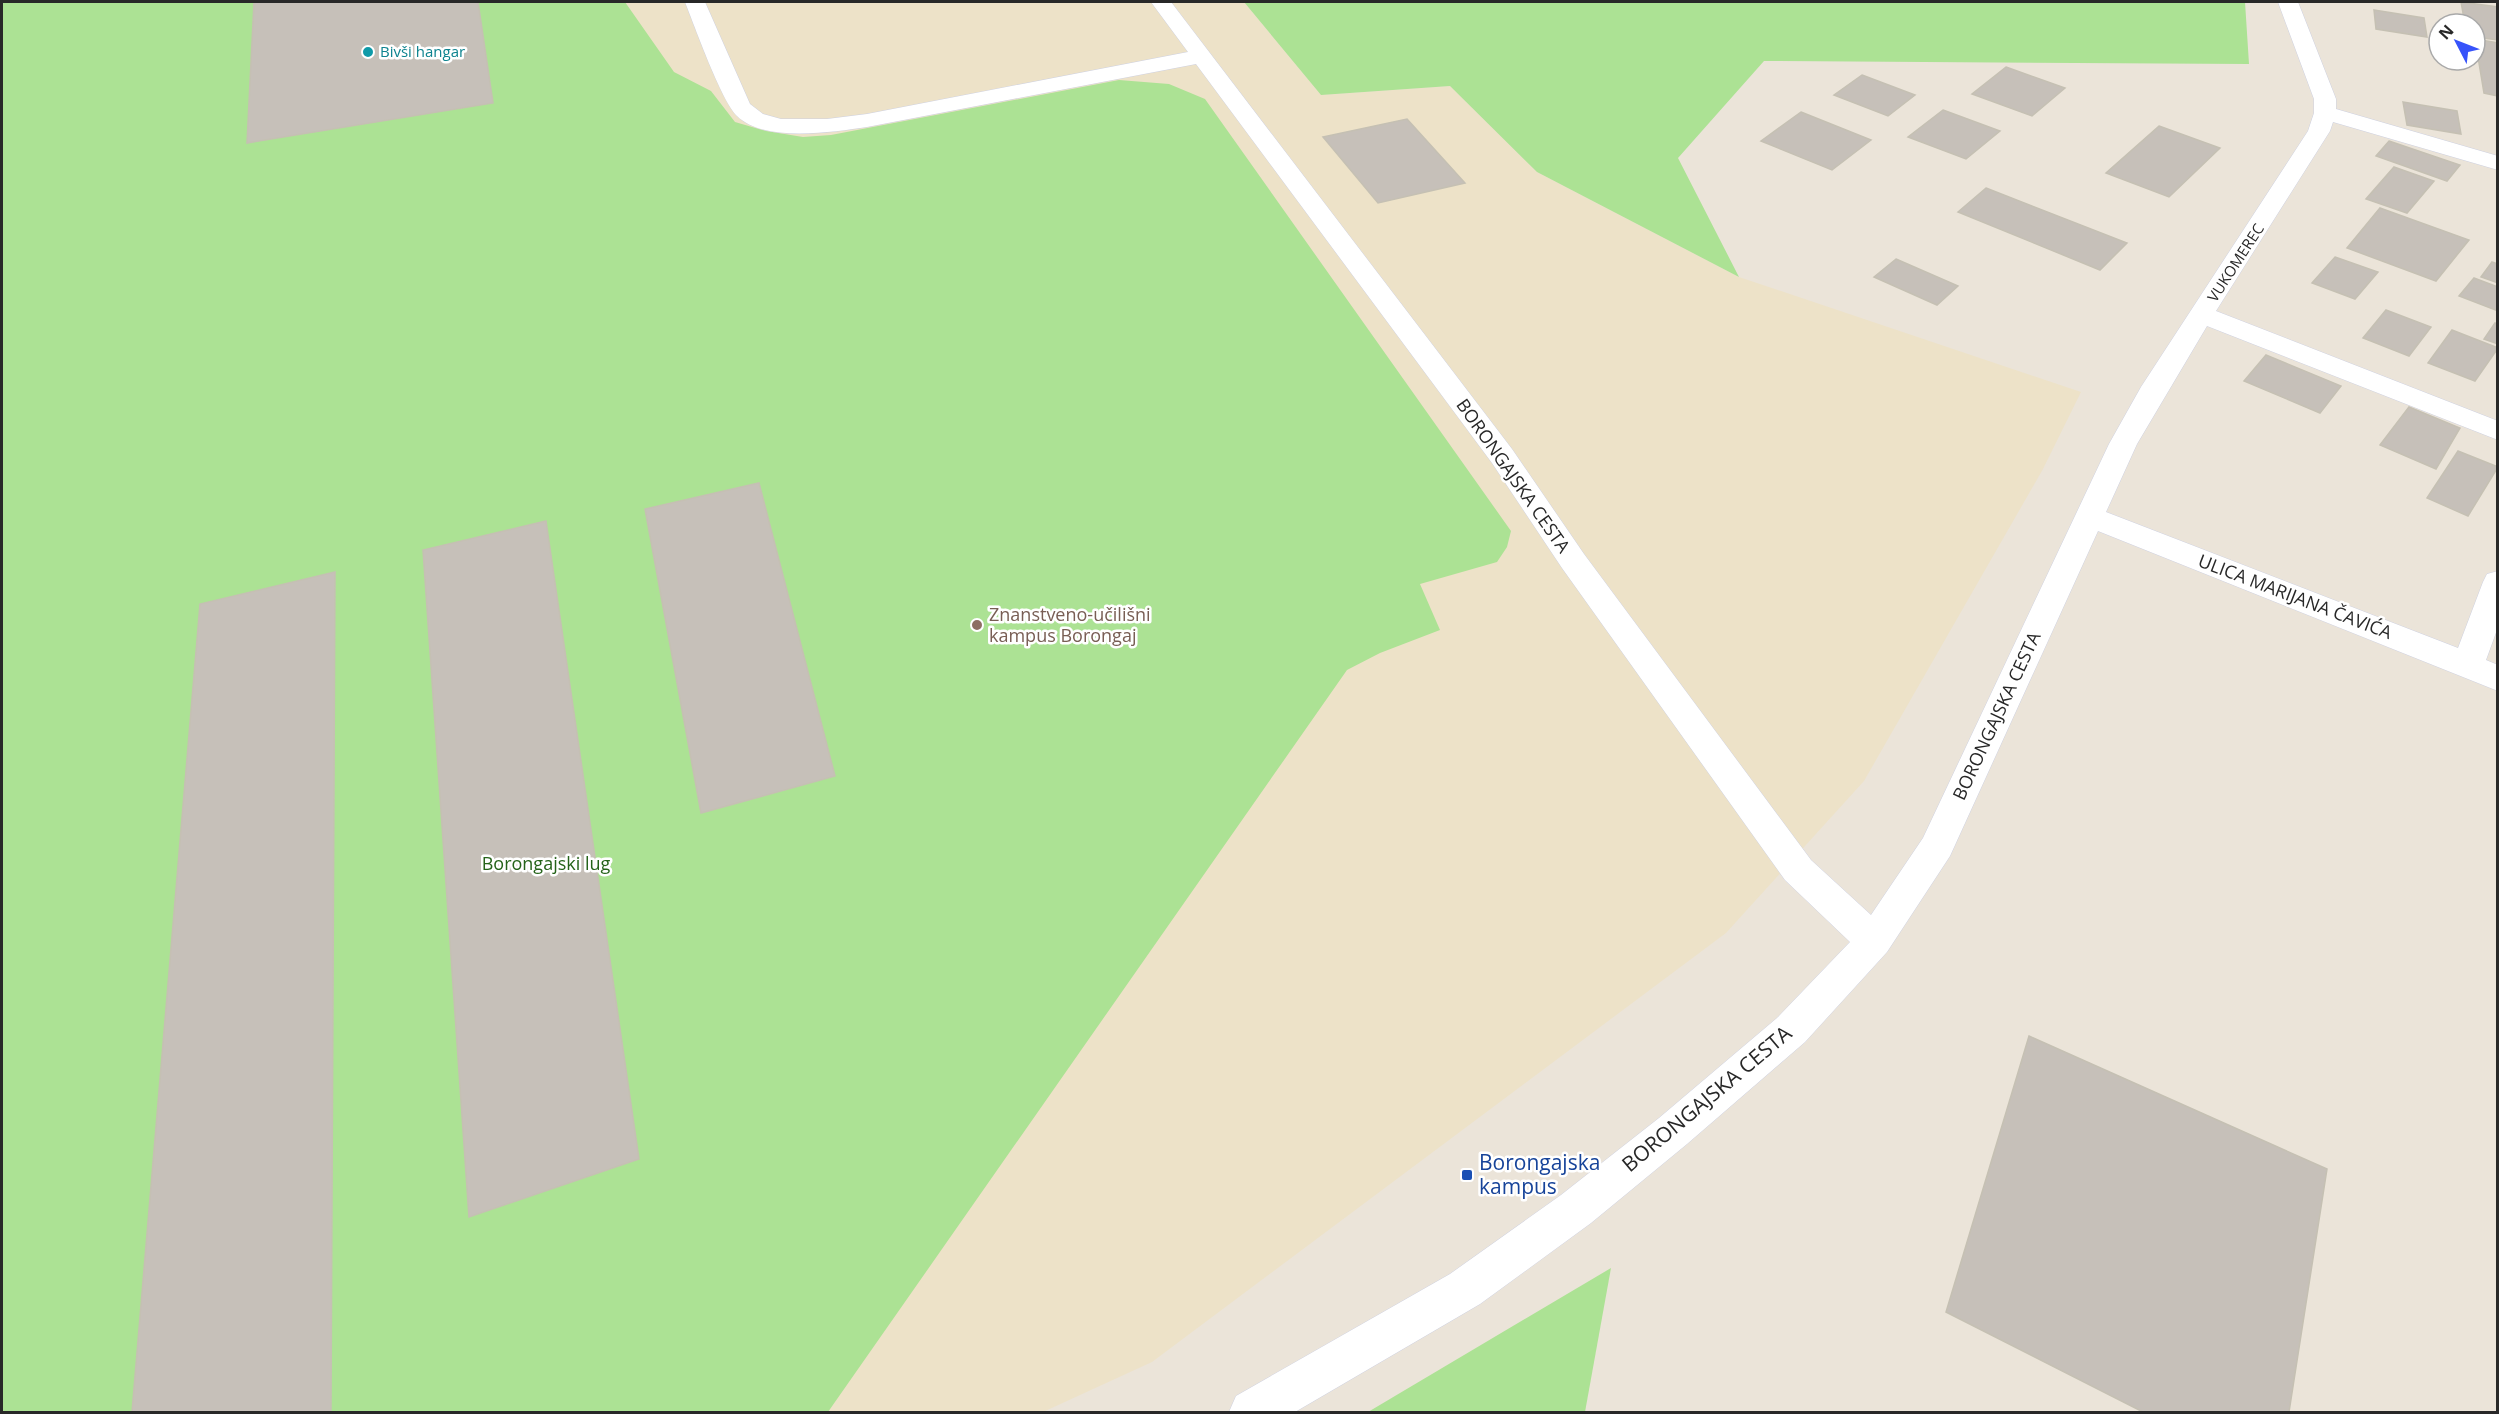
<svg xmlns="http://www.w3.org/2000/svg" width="2499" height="1414" viewBox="0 0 2499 1414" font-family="'Open Sans',sans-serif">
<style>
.education{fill:#ede2c8}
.green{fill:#ace294}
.building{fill:#c6c0b9;stroke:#c5c0b3;stroke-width:1.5}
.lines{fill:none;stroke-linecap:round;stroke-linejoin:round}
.minor-casing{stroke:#ced1e1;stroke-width:1}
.minor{fill:#fff;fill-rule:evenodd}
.culture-dot{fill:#0f9aa8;stroke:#fff;stroke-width:2}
.education-dot{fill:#8d6e63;stroke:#fff;stroke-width:2}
.transit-dot{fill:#1a4fb4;stroke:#fff;stroke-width:2}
.labels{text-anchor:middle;stroke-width:5;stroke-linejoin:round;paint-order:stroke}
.far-culture-label{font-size:15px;fill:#0d838f;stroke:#fff;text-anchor:start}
.far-street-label{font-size:15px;fill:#282828;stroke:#fff}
.street-label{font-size:18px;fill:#282828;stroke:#fff}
.education-label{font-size:18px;fill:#785e54;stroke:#fff;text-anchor:start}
.park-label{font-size:18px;fill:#256319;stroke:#fff}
.near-street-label{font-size:21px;fill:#282828;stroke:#fff}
.near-transit-label{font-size:21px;fill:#164399;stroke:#fff;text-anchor:start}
</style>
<rect width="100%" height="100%" fill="#ebe4d9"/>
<polygon class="education" points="2,2 1244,2 1321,95 1450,86 1537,172 1739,277 2081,392 2043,469 1864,781 1726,933 1152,1362 1043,1412 2,1412"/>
<g class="green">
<polygon points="2,2 625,2 674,72 711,91 735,122 766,131 803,137 831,135 1119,80 1169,84 1205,99 1511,531 1507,547 1497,562 1420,584 1440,630 1380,653 1347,670 828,1412 2,1412"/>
<polygon points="1244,2 2245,2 2249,64 1764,61 1678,158 1739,277 1537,172 1450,86 1321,95"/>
<polygon points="1611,1268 1585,1412 1368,1412"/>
</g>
<g class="building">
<polygon points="254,2 478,2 493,103 247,143"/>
<polygon points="2461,2 2498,7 2498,40 2475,37 2475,24 2465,24"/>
<polygon points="2374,10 2424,18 2427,37 2376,29"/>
<polygon points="2475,39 2498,43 2498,96 2484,93"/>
<polygon points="2006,67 2065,88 2032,116 1972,94"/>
<polygon points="1862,75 1915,95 1888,116 1834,95"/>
<polygon points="2403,102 2457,111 2461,134 2407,125"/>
<polygon points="1943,110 2000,131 1966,159 1908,137"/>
<polygon points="1801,112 1871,140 1832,170 1761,141"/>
<polygon points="1407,119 1465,183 1378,203 1323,137"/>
<polygon points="2159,126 2220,148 2169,197 2106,173"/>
<polygon points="2389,141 2460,165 2447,181 2376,156"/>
<polygon points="2394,167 2434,181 2407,213 2366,199"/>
<polygon points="1986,188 2127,243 2100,270 1958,212"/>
<polygon points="2380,208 2469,240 2436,281 2347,248"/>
<polygon points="2335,257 2378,272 2355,299 2312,283"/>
<polygon points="1896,259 1958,286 1937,305 1874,277"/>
<polygon points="2492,262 2498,264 2498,283 2481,277"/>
<polygon points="2474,278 2498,287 2498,311 2459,296"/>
<polygon points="2386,310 2431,327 2409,356 2363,338"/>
<polygon points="2495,323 2498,324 2498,344 2484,339"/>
<polygon points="2452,330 2498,348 2475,381 2428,363"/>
<polygon points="2266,355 2341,386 2320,413 2244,381"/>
<polygon points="2409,407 2460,428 2436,469 2380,445"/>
<polygon points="2458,451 2498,467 2468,516 2427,498"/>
<polygon points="759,483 835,776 701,813 645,509"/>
<polygon points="546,521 639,1159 469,1217 423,550"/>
<polygon points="335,572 331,1412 132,1412 200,604"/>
<polygon points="2029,1036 2327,1169 2289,1412 2143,1412 1946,1312"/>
</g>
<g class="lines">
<defs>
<path id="minor" d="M685 2H705L750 104 763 114 781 119H827L867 114 1188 52 1151 2H1171L1512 449 1584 554 1811 860 1871 915 1923 838 2109 444 2141 387 2308 131 2314 113V99L2278 2H2298L2336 99V109L2498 156V170L2333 122 2330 131 2216 311 2498 421V440L2207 326 2137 444 2106 512 2458 648 2483 582 2487 574 2498 571V627L2486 660 2498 665V691L2098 531 1950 856 1887 952 1805 1042 1687 1144 1591 1223 1480 1304 1295 1412H1229L1236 1396 1450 1274 1561 1195 1659 1118 1777 1018 1850 942 1785 880 1562 568 1492 463 1196 64 867 127C832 132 765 143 737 116 721 100 695 27 685 2Z"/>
</defs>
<use href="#minor" class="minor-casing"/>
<use href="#minor" class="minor"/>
</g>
<circle class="culture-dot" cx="368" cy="52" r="6"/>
<circle class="education-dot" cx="977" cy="625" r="6"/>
<rect class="transit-dot" x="1461" y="1169" width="12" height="12" rx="3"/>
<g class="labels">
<g class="far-culture-label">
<text x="380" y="57">Bivši hangar</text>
</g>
<g class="far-street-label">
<text transform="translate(2236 263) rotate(-57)" y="5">VUKOMEREC</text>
</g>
<g class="street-label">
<text transform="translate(1513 476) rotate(55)" y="6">BORONGAJSKA CESTA</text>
<text transform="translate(2295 597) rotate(21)" y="6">ULICA MARIJANA ČAVIĆA</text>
<text transform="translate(1997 716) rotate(-65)" y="6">BORONGAJSKA CESTA</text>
</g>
<g class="education-label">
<text x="989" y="621">Znanstveno-učilišni<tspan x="989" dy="21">kampus Borongaj</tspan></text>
</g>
<g class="park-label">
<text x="546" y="870">Borongajski lug</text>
</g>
<g class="near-street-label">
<text transform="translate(1707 1099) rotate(-40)" y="7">BORONGAJSKA CESTA</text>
</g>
<g class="near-transit-label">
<text x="1479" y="1170">Borongajska<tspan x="1479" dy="24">kampus</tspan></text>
</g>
</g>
<rect width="2499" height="1414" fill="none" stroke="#282828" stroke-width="6"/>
<g transform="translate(2457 42) rotate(312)"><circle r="28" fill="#ffffff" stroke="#a9a9a9" stroke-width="1.5"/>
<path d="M0-4.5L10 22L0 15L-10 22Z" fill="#3753fa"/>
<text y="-9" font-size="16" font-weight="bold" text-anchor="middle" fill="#282828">N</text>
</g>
</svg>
